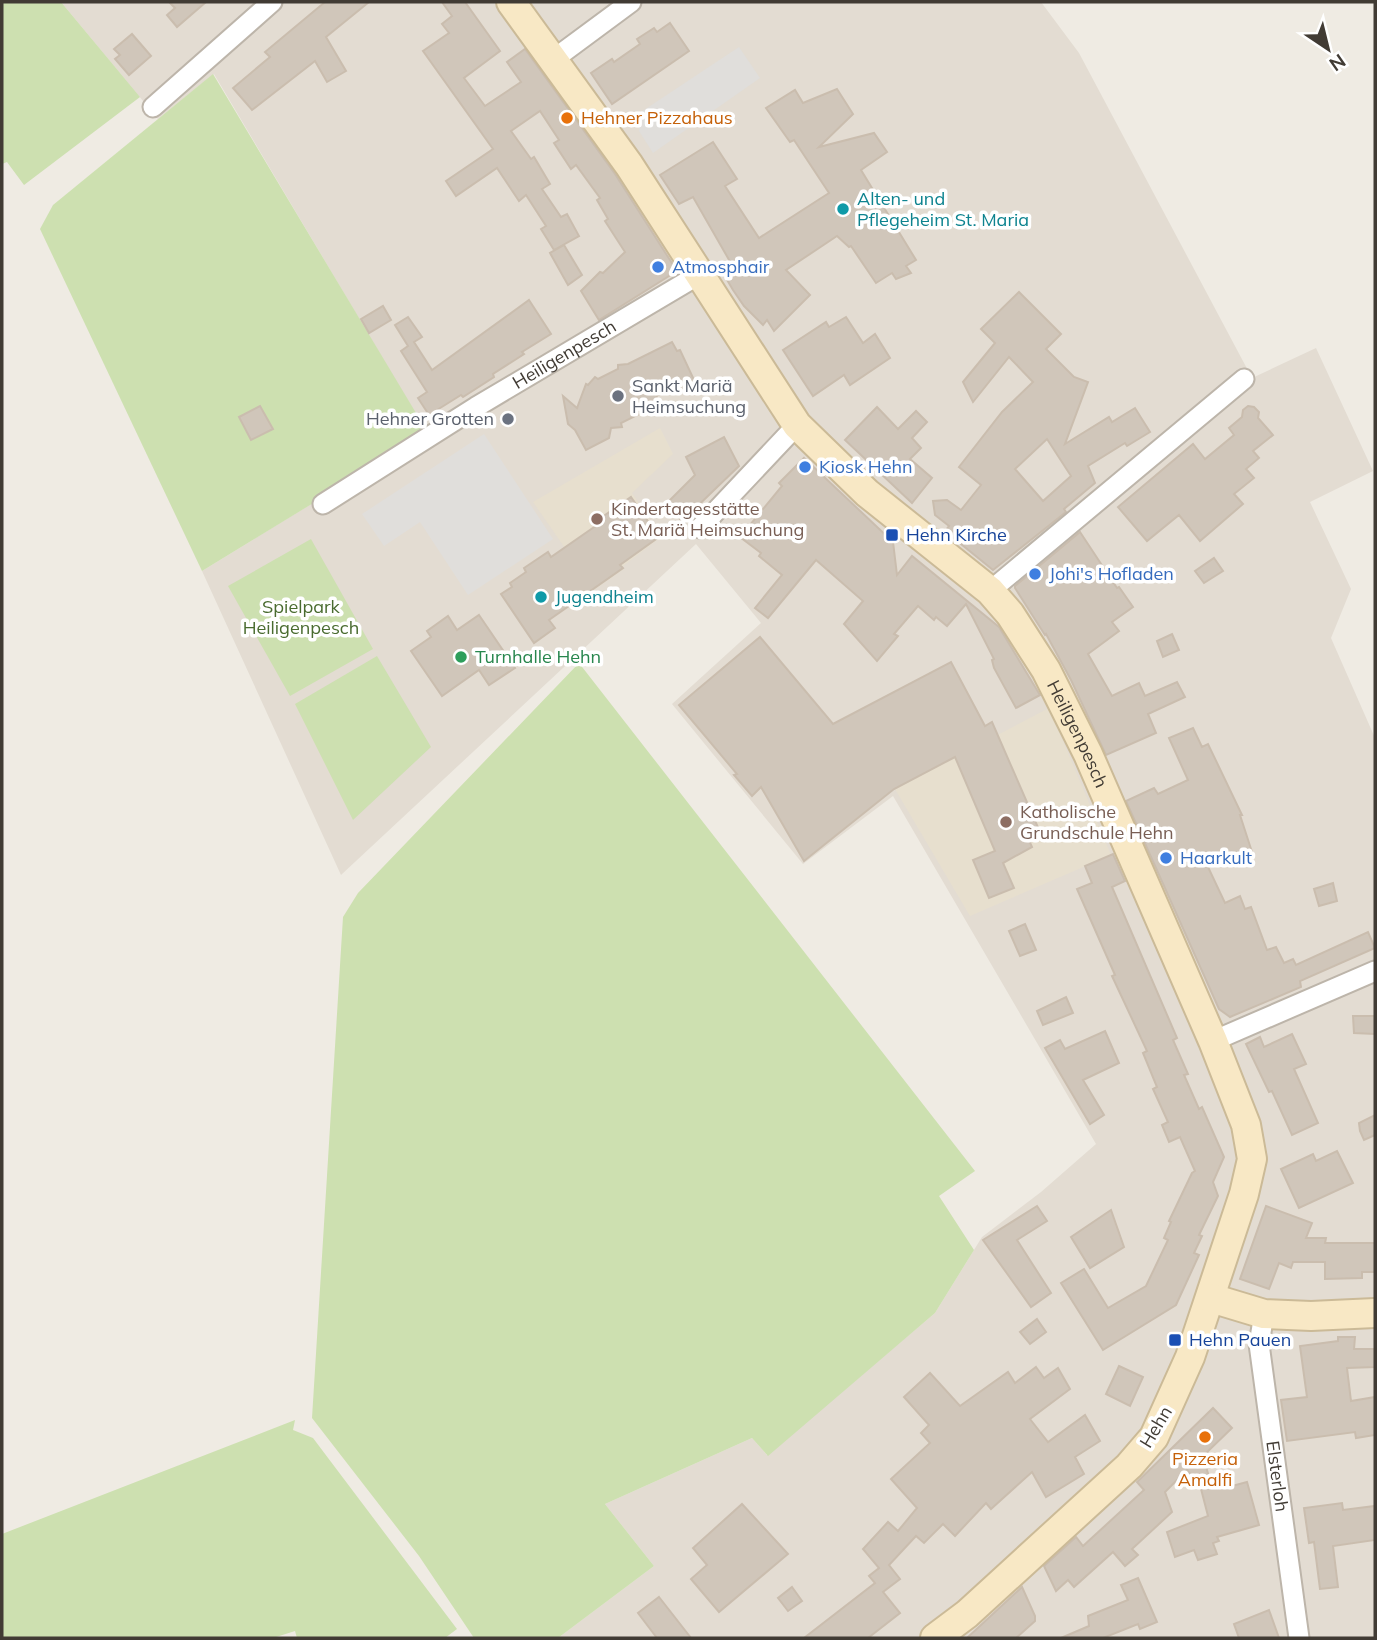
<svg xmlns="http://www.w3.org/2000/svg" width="1377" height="1640" viewBox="0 0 1377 1640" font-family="Mulish,sans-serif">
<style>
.residential{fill:#e3dcd2}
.education{fill:#e7dfce}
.green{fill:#cde0b0}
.parking{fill:#e0dedb}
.building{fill:#d0c6ba;stroke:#cabdae;stroke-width:2;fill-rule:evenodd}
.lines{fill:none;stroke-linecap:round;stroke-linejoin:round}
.street-casing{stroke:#bdb5aa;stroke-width:23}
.secondary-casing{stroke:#cbba97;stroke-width:32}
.street{stroke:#fff;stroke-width:19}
.secondary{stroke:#f8e8c5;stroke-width:28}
.food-dot{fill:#e8710a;stroke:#fff;stroke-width:2.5}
.culture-dot{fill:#0f9aa8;stroke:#fff;stroke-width:2.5}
.shop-dot{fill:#3f7fe0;stroke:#fff;stroke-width:2.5}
.worship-dot{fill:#6b7280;stroke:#fff;stroke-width:2.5}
.education-dot{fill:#8d6e63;stroke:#fff;stroke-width:2.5}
.transit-dot{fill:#1a4fb4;stroke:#fff;stroke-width:2.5}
.leisure-dot{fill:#2e9e5b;stroke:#fff;stroke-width:2.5}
.labels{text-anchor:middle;stroke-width:7;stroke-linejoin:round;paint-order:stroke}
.food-label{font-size:18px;fill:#c56008;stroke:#fff;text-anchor:start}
.culture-label{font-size:18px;fill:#0d838f;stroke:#fff;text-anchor:start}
.shop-label{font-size:18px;fill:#366cbe;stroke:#fff;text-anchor:start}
.street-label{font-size:18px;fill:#413b34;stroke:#fff}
.worship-label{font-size:18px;fill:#5b616d;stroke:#fff;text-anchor:start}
.education-label{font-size:18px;fill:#785e54;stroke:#fff;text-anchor:start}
.transit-label{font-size:18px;fill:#164399;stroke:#fff;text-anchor:start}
.park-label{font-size:18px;fill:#496b2f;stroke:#fff}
.leisure-label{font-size:18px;fill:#27864d;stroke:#fff;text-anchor:start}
</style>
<rect width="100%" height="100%" fill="#efebe3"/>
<polygon class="residential" points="61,2 1041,2 1079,53 1252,378 1316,348 1373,471 1310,502 1351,589 1331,638 1375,738 1375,1638 558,1638 654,1566 605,1504 752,1438 767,1455 935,1313 982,1237 1041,1192 1096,1144 893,796 803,864 672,704 761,623 696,544 341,875 202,571 427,433 214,74 158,119"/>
<g class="education">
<polygon points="660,428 673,454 632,493 661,537 623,566 624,569 594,590 533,502"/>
<polygon points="1049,708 1111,855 970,916 895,789"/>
</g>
<g class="green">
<polygon points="2,2 61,2 140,97 24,185 7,162 2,164"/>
<polygon points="213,74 428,433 202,571 40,229 53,205"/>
<polygon points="311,539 373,649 290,696 228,586"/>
<polygon points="377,656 431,747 353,820 295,704"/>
<polygon points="579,663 975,1171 939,1196 974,1250 935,1313 768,1456 752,1438 605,1504 654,1566 558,1638 474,1638 419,1556 312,1418 343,917 358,893"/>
<polygon points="295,1420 293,1430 313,1438 457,1629 445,1638 297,1638 295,1631 273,1638 2,1638 2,1534"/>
</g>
<g class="parking">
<polygon points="739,47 760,78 653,153 639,131 641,112"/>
<polygon points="484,434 553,539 468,595 420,522 384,546 362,514"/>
</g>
<g class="building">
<polygon points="169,2 206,2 177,27 167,15 175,8"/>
<polygon points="325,2 369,2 326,37 346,71 327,82 315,61 252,110 233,88 270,57 265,52"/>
<polygon points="442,2 465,2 500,51 464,78 485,106 521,82 507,62 525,49 615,174 677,271 599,320 581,291 600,272 603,273 625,252 605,221 608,219 597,200 600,198 576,165 571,169 554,143 559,140 540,111 511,131 531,159 534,157 550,184 542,189 561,217 567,214 579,236 554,250 541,229 546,226 526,195 519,201 497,168 456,196 446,181 493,149 423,51 449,33 442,24 452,16"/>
<polygon points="670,23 689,51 612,104 591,73 612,59 614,62 640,44 637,39 654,28 657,32"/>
<polygon points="132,34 151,56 129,75 115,59 120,55 114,49"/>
<polygon points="837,89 853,114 819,147 874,133 887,152 861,170 916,260 906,266 911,273 896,279 892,273 876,283 851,246 849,247 837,236 786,270 810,295 774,331 767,320 763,325 744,306 733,290 726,278 736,272 693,197 679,204 660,175 713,142 737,179 725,186 759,238 829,193 794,140 790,142 766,108 795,90 803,103"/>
<polygon points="564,245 582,275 568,285 550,253"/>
<path d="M1019 292 1061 334 1046 349 1074 377 1088 382 1065 444 1109 417 1112 422 1135 408 1150 432 1127 446 1125 443 1088 466 1095 483 1064 509 1066 512 993 570 945 531 949 526 935 515 933 501 947 500 961 510 981 485 959 467 1002 412 1033 382 1009 357 973 402 963 382 995 343 981 329ZM1047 439 1071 476 1043 501 1015 469Z"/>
<polygon points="529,300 551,334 522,352 524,354 493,374 494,377 463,397 461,395 429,415 418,398 427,392 401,351 408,346 395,325 408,317 422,337 414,342 432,370"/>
<polygon points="383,306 391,320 369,333 361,319"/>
<polygon points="846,317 863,343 875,334 890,358 850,385 844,375 813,396 783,350 826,322 829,327"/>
<polygon points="672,342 677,351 680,350 695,382 681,389 678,384 657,395 656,401 645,415 641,413 621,423 622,427 611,428 609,438 586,450 575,430 568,424 563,396 577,408 586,384 588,385 595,377 598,379 618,369 618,365 628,364"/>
<polygon points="260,406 273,429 251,440 239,417"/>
<polygon points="1248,406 1254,407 1259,412 1258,418 1273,435 1253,451 1259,458 1246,469 1254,478 1234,494 1243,504 1200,541 1179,515 1147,541 1118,507 1193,444 1205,459 1234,435 1229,428 1242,417 1243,410"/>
<polygon points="877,407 898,429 916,411 927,422 912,438 921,448 910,459 932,478 912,503 845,440"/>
<polygon points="724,437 739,466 682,521 666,504 695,475 686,457"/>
<polygon points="804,458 893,542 897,575 912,556 999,627 1040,695 1016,708 994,668 992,660 994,659 966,604 947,626 936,617 934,620 918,606 894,634 898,636 877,661 844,624 863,601 816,560 768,618 755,608 782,575 759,556 761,553 740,537 782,486 779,483"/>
<polygon points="631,497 659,537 620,565 623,568 549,620 555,628 534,643 501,594 512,587 510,583 526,572 524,568 548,552 551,557 597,525 595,522"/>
<polygon points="1080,532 1117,588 1119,587 1133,607 1112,622 1119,631 1088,654 1112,696 1139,683 1145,696 1177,682 1185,697 1148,714 1156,733 1106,755 1071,680 1046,634 1045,635 1015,588 1015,586"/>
<polygon points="1214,558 1223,571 1204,583 1195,571"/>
<polygon points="479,615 515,668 489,685 479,670 442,696 411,651 431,637 427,631 448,616 457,630"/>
<polygon points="1172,634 1179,650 1163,657 1157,641"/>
<polygon points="760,637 833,724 951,662 985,726 992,722 1040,832 1028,838 1032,847 1003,863 1014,888 989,898 973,860 995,851 955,757 894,789 804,861 761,787 752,796 734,775 737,774 679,705"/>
<polygon points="1193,728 1202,747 1208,744 1242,815 1240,815 1252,852 1208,867 1225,903 1240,896 1245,909 1251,907 1267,950 1276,947 1284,963 1293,959 1296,965 1368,932 1375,948 1300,981 1301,987 1230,1017 1219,1009 1126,801 1154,788 1158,794 1188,780 1169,738"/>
<polygon points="1113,854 1125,881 1112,887 1177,1038 1173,1040 1188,1074 1184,1075 1199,1109 1202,1107 1224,1157 1213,1182 1218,1196 1199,1235 1202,1236 1194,1253 1199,1255 1176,1305 1103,1350 1061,1283 1084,1269 1108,1308 1146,1286 1168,1240 1164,1238 1171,1222 1169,1221 1192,1173 1195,1171 1180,1137 1169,1142 1162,1125 1168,1122 1153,1089 1157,1087 1143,1053 1147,1051 1112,976 1115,975 1077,889 1092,883 1085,866"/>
<polygon points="1333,883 1337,901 1319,906 1314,889"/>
<polygon points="1025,924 1036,950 1020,956 1009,931"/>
<polygon points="1066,997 1073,1013 1043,1025 1037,1011"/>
<polygon points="1353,1016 1375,1016 1375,1034 1354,1033"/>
<polygon points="1105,1031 1119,1063 1083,1080 1104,1115 1090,1124 1045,1048 1060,1040 1065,1049"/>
<polygon points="1292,1034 1306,1064 1294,1069 1318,1123 1292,1135 1272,1091 1269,1092 1246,1044 1260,1037 1264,1047"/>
<polygon points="1375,1115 1375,1135 1364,1140 1360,1131 1359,1123"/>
<polygon points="1337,1151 1353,1183 1299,1208 1281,1169 1313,1154 1316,1161"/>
<polygon points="1037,1206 1047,1221 1017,1240 1051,1293 1031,1307 983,1240"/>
<polygon points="1266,1206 1312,1223 1306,1238 1326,1238 1325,1243 1375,1243 1375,1272 1362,1272 1362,1278 1325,1279 1325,1262 1293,1262 1291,1268 1279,1263 1269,1289 1240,1279"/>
<polygon points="1111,1210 1124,1247 1090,1268 1071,1237"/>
<polygon points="1037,1319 1046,1332 1030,1344 1020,1332"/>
<polygon points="1338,1337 1355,1337 1354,1349 1375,1349 1375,1367 1347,1368 1351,1401 1375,1397 1375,1435 1356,1438 1355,1432 1287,1441 1281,1400 1307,1397 1300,1346 1338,1341"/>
<polygon points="1119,1366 1143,1377 1130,1406 1106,1394"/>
<polygon points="1036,1367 1044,1378 1058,1368 1070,1389 1030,1419 1048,1442 1085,1415 1100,1441 1075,1457 1084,1474 1046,1497 1032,1472 991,1509 986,1503 955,1536 943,1524 924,1543 916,1536 889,1565 900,1579 883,1592 900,1613 868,1638 804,1638 875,1583 869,1576 879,1568 863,1549 888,1522 898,1531 917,1508 891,1479 930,1443 921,1433 929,1425 904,1397 930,1373 960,1406 1008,1372 1015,1383"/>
<polygon points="1213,1408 1232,1428 1203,1456 1209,1477 1221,1489 1247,1482 1259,1525 1217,1537 1219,1541 1213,1543 1217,1554 1198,1560 1194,1550 1175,1557 1167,1532 1208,1516 1200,1485 1187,1470 1165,1492 1172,1512 1132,1549 1138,1555 1125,1566 1113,1552 1074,1587 1068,1580 1056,1591 1044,1566 1076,1537 1083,1546 1144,1490 1137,1482"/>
<polygon points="1342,1503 1343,1510 1375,1506 1375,1540 1333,1546 1338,1587 1320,1589 1314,1542 1309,1543 1304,1508"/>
<polygon points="742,1504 788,1554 719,1612 691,1579 707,1565 693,1548"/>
<polygon points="1138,1578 1157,1622 1140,1629 1138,1624 1103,1638 1061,1638 1089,1626 1088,1616 1128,1600 1121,1585"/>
<polygon points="792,1587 802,1601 788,1611 778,1598"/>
<polygon points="1022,1587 1035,1616 1035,1621 1016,1638 967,1638"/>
<polygon points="659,1597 691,1638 657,1638 638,1613"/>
<polygon points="1269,1610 1279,1638 1239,1638 1234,1624"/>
</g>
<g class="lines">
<defs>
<g id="street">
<polyline points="554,59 631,2"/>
<polyline points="153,107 272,2"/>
<path id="s1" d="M323 504 476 407 700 274"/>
<polyline points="700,528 797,425"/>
<polyline points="990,591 1244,379"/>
<polyline points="1213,1041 1375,971"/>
<path id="s2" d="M1264 1314 1259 1344 1299 1638"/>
</g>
<g id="secondary">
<path id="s3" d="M511 2 629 165 797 425 867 493 990 591 1010 614 1046 670 1088 754 1213 1041 1246 1125 1252 1159 1244 1194 1190 1357 1154 1437 1129 1466 967 1614 935 1638"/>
<polyline points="1211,1298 1264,1314 1311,1316 1375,1313"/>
</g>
</defs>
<use href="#street" class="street-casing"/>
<use href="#secondary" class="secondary-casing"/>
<use href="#street" class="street"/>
<use href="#secondary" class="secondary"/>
</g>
<g class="food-dot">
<circle cx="567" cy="118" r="7"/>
<circle cx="1205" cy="1437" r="7"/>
</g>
<g class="culture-dot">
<circle cx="843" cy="209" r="7"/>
<circle cx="541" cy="597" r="7"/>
</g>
<g class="shop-dot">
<circle cx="658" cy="267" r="7"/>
<circle cx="805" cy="467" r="7"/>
<circle cx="1035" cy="574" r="7"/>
<circle cx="1166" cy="858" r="7"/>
</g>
<g class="worship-dot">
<circle cx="618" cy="396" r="7"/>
<circle cx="508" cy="419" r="7"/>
</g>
<g class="education-dot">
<circle cx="597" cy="519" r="7"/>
<circle cx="1006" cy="822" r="7"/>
</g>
<g class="transit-dot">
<rect x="885" y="528" width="14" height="14" rx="3.5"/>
<rect x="1168" y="1333" width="14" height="14" rx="3.5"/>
</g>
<circle class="leisure-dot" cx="461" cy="657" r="7"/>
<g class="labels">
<g class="food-label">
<text x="581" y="124">Hehner Pizzahaus</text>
<text x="1205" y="1465" text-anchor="middle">Pizzeria<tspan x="1205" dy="21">Amalfi</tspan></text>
</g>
<g class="culture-label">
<text x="857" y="205">Alten- und<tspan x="857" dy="21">Pflegeheim St. Maria</tspan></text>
<text x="555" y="603">Jugendheim</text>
</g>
<g class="shop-label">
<text x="672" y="273">Atmosphair</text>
<text x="819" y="473">Kiosk Hehn</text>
<text x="1049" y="580">Johi's Hofladen</text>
<text x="1180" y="864">Haarkult</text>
</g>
<g class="street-label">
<text dy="6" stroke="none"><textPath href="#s1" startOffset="284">Heiligenpesch</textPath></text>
<text dy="6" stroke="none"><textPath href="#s3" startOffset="934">Heiligenpesch</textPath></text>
<text transform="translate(1156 1427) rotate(-59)" y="6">Hehn</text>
<text dy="6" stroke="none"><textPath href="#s2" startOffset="164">Elsterloh</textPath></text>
</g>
<g class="worship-label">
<text x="632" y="392">Sankt Mariä<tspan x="632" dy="21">Heimsuchung</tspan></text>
<text x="494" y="425" text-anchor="end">Hehner Grotten</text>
</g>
<g class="education-label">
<text x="611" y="515">Kindertagesstätte<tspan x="611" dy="21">St. Mariä Heimsuchung</tspan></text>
<text x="1020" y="818">Katholische<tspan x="1020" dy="21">Grundschule Hehn</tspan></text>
</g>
<g class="transit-label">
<text x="906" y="541">Hehn Kirche</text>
<text x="1189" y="1346">Hehn Pauen</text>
</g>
<g class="park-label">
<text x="301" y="613">Spielpark<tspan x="301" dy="21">Heiligenpesch</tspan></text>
</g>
<g class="leisure-label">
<text x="475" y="663">Turnhalle Hehn</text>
</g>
</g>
<rect width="1377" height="1640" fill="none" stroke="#413b34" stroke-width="7"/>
<g transform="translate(1328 49) rotate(145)" stroke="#ffffff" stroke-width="5" paint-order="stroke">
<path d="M0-5L12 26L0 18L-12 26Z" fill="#413b34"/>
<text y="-10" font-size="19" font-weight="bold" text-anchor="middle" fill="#413b34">N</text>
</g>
</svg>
